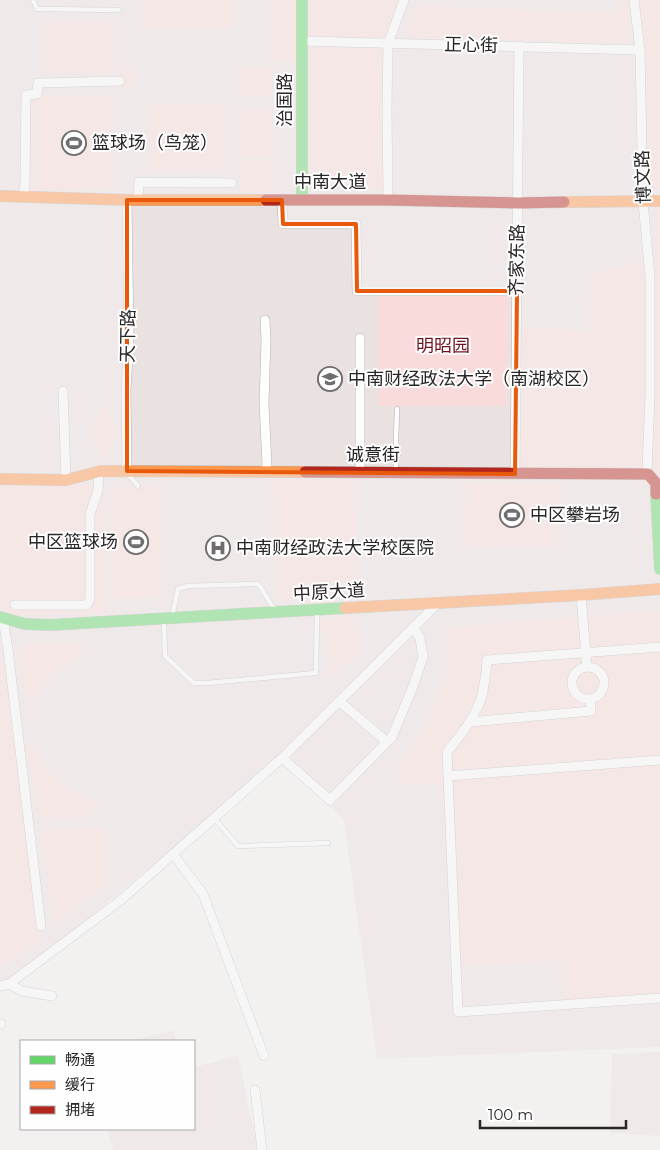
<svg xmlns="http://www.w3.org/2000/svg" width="660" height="1150" viewBox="0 0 660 1150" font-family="Montserrat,'Noto Sans SC',sans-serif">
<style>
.built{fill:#eae2e1}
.green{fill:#f8dbda}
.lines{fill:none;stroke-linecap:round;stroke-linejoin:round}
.lane-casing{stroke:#b4b2b1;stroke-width:5.5}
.street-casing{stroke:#b4b2b1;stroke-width:10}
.fast-casing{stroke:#b4b2b1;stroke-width:12}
.slow-casing{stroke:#b4b2b1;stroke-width:12}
.jam-casing{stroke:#b4b2b1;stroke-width:12}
.lane{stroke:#fdfdfd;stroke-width:4.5}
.street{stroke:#fdfdfd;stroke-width:9}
.fast{stroke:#63d668;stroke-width:11}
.slow{stroke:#ff974d;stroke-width:11}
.jam{stroke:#b3261e;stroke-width:11}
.marked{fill:none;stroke:#e8590c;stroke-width:4;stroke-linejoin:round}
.labels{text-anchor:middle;stroke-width:4;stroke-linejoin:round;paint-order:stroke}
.street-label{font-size:18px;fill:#282626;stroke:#fffefe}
.poi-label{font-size:18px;fill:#282626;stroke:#fffefe;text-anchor:start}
.park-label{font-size:18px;fill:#6c141f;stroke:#fffefe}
</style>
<rect width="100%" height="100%" fill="#f3f1f0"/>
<g class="built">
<polygon points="0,0 660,0 660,1047 377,1059 344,821 282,758 9,984 0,986"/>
<polygon points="173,1030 176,1041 129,1041"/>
<polygon points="660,1052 660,1136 610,1133 612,1054"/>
<polygon points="238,1056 255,1136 257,1150 113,1150 107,1129 194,1129 194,1067"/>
</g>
<g class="green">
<rect x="143" y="0" width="91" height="29"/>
<polygon points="273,0 298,0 298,47 382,48 383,190 298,189 297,61 274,61"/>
<polygon points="305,0 408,0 396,37 305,39"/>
<polygon points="617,0 627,0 630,44 406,37 414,6 617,12"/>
<polygon points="638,0 660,0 660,189 652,189 643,44"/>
<rect x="42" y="22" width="72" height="51"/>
<polygon points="120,66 136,66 135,89 120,89"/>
<rect x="241" y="66" width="31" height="30"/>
<polygon points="112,95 112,190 35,191 35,96"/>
<polygon points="222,104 223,170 150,170 149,105"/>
<polygon points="271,110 272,156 240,156 239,111"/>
<rect x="242" y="159" width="32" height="33"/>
<polygon points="655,204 660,204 660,475 653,469"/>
<polygon points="643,260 643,469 520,469 522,326 587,331 592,275"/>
<polygon points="378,286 508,286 507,406 378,406"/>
<polygon points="104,404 120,433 104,462 87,431"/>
<polygon points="104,476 107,614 18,616 0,610 0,483 90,484"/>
<polygon points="274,480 355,480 358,597 276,599"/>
<polygon points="467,482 560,483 557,546 465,547"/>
<polygon points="159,486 161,598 112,599 110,487"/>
<polygon points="660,610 660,998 565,1004 562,960 461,967 440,784 398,783 403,758 424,730 447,672 448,627"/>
<polygon points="353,616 359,624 360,654 337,673 330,677 327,674 329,666 330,658 325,649 326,637 320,630 318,620"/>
<path d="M27 642H78L83 653 82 655C61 667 48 676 37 698L27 699 24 695 18 651Z"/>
<polygon points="7,661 43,938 3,967 0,967 0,662"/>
<path d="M29 746 35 747C53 781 60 787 96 800L91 815 82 818H46L41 817 39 815 27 748Z"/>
<polygon points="98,828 104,829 107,835 107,884 54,925 41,829"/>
</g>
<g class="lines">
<defs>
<g id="lane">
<polyline points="33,0 37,9 119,10"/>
<polyline points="395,470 398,453 396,442 397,409"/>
<polyline points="127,473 138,486"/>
<path d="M172 617 178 589 188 586 258 584C265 592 268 602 275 609"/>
<polyline points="164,620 165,656 194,683 208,683 316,673 317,611"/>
<polyline points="214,818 238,846 328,843"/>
</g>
<g id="street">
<polyline points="634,0 640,50 643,202 650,276 650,396 647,469 648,474"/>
<polyline points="302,41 640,50"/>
<polyline points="23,196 25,184 26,95 37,94 38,83 120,81"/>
<polyline points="138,200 139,182 232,183"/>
<polyline points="282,200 283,224 356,224 357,291 517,291"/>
<polyline points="388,200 387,108 388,44 404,0"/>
<polyline points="265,320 266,340 264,404 267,465 265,472"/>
<polyline points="63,391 66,480"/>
<polyline points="127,471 126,391 129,337 127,200"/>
<polyline points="360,472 360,338"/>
<polyline points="515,474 519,46"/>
<polyline points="581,595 587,667"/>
<polyline points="15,605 87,605 90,599 90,514 98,491 99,471"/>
<polyline points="3,618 8,650 41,926"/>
<path d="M660 647 487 660C486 671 485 684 482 695 476 717 461 734 447 752L458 1012 660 998"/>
<circle cx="588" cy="683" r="16"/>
<polyline points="339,701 387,742"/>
<polyline points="470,722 591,711 590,699"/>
<polyline points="282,758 330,800 392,737 412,689 423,657 420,638 413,627"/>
<polyline points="448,776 660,760"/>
<polyline points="173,854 203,894 264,1056"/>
<polyline points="9,984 22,991 52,996"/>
<polyline points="0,986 9,984 121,900 282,758 438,603"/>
<polyline points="0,1024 1,1024"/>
<polyline points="255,1090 262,1150"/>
</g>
<g id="fast">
<polyline points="302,0 302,200"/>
<polyline points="656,494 660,569"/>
<polyline points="0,617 25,624 50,625 345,608"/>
</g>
<g id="slow">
<polyline points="0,196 127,200 266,200"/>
<polyline points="564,202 660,201"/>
<polyline points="0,479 66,480 101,471 305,472"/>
<polyline points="345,608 581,595 660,589"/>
</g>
<g id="jam">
<polyline points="266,200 388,200 518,203 564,202"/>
<polyline points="305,472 648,474 656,483 656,494"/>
</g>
</defs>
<use href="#lane" class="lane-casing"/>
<use href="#street" class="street-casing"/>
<use href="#fast" class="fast-casing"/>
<use href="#slow" class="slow-casing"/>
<use href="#jam" class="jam-casing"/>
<use href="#lane" class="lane"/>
<use href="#street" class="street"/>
<use href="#fast" class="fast"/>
<use href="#slow" class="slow"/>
<use href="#jam" class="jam"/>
</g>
<path d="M0 0H660V1150H0ZM127 200H282L283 224H356L357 291H517L515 474 127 471Z" fill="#f3f1f0" fill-opacity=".55" fill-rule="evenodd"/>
<path class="marked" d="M127 200H282L283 224H356L357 291H517L515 474 127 471Z"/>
<defs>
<symbol id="stadium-ring" viewBox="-11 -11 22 22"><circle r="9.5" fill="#fffefe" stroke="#6f6d6d" stroke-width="1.5"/><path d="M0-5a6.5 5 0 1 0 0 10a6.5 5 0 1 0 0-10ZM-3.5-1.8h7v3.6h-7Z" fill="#6f6d6d"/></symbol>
<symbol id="university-ring" viewBox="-11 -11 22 22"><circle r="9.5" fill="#fffefe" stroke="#6f6d6d" stroke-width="1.5"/><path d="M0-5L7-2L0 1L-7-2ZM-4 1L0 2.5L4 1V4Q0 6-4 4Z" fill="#6f6d6d"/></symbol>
<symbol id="hospital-ring" viewBox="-11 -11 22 22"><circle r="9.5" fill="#fffefe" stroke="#6f6d6d" stroke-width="1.5"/><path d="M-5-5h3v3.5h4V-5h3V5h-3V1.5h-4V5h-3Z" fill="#6f6d6d"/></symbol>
</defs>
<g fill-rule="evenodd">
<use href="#stadium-ring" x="60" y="129" width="28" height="28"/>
<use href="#university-ring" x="316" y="365" width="28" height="28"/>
<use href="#stadium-ring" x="498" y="501" width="28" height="28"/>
<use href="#stadium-ring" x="122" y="528" width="28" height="28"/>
<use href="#hospital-ring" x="204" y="534" width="28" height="28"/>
</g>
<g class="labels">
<g class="street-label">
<text transform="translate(471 45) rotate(1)" y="6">正心街</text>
<text transform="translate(285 100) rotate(-90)" y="6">治国路</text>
<text transform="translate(643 177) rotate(-92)" y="6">博文路</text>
<text x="330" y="188">中南大道</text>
<text transform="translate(517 260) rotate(-89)" y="6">齐家东路</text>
<text transform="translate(128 336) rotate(-89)" y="6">天下路</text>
<text x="373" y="461">诚意街</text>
<text transform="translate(329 592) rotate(-3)" y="6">中原大道</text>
</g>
<g class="poi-label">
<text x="92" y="149">篮球场（鸟笼）</text>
<text x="348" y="385">中南财经政法大学（南湖校区）</text>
<text x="530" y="521">中区攀岩场</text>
<text x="118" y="548" text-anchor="end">中区篮球场</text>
<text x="236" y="554">中南财经政法大学校医院</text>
</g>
<g class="park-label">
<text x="443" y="352">明昭园</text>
</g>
</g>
<rect x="20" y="1040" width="175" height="90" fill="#fffefe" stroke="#a9a8a8"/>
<rect x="30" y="1056" width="25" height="8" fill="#63d668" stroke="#a9a8a8"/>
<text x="65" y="1065" font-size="15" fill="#282626">畅通</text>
<rect x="30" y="1081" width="25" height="8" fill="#ff974d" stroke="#a9a8a8"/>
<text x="65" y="1090" font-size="15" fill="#282626">缓行</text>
<rect x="30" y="1106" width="25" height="8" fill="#b3261e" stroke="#a9a8a8"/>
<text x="65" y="1115" font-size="15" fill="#282626">拥堵</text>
<path d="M480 1120v8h146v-8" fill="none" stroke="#282626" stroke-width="2.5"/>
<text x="488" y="1120" font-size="15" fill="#282626" stroke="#fffefe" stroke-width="4" paint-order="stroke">100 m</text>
</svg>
